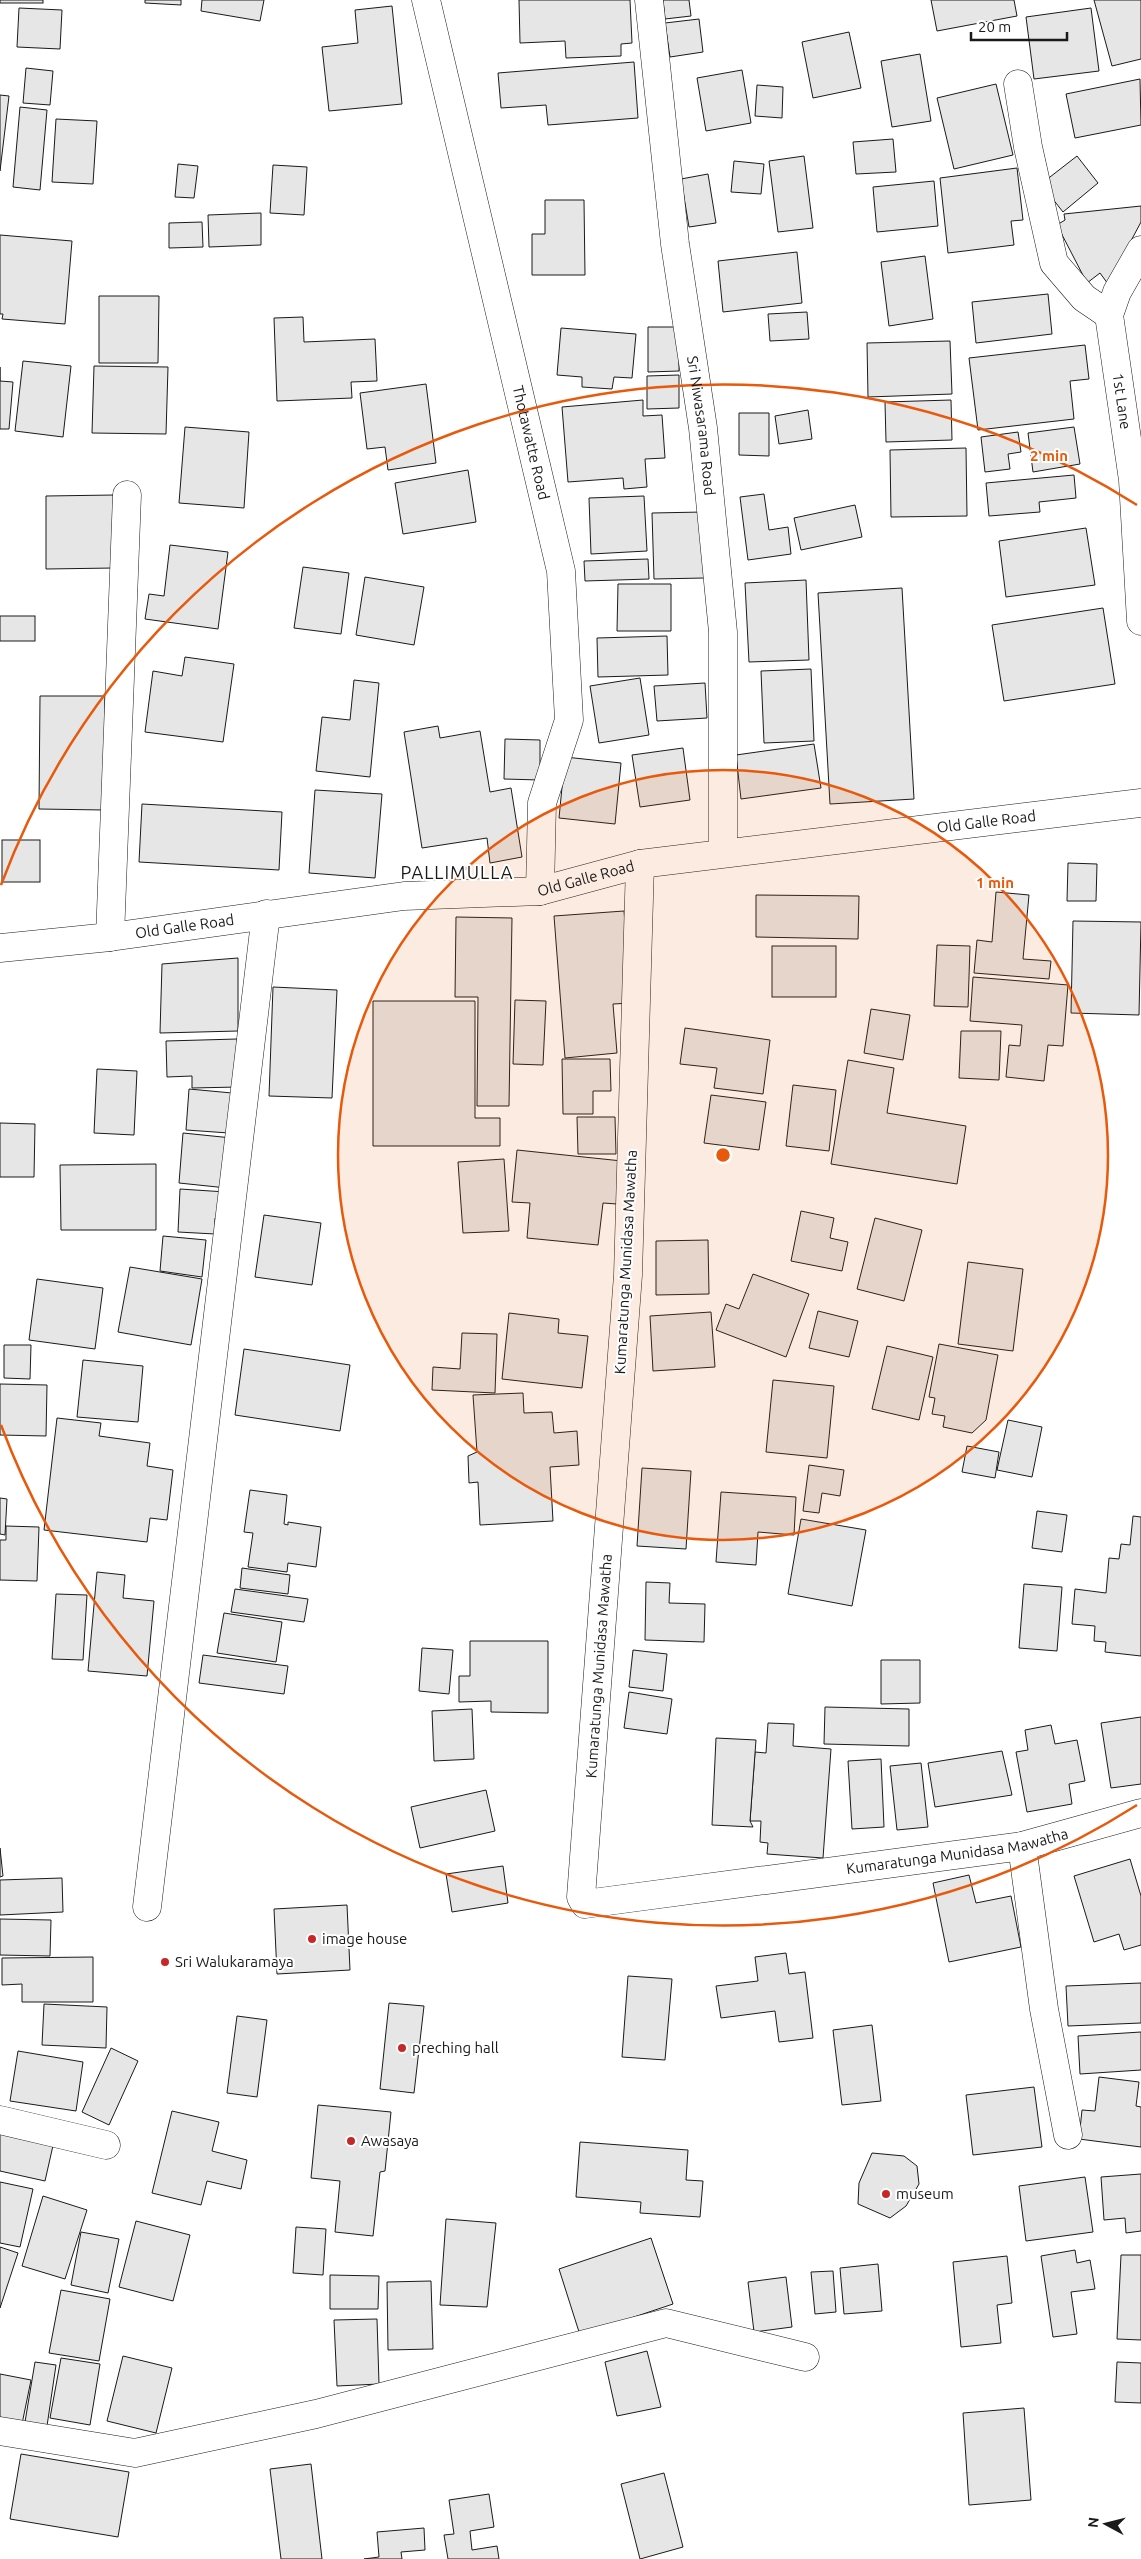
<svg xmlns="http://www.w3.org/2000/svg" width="1141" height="2559" viewBox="0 0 1141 2559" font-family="Ubuntu,sans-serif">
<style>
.building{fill:#e6e6e6;stroke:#1a1a1a}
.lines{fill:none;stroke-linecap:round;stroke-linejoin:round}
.street-casing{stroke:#1a1a1a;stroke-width:29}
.highway-casing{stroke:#1a1a1a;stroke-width:29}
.street{stroke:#fff;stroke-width:28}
.highway{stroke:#fff;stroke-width:28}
.ring{fill:none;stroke:#e8590c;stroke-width:2.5}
.poi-dot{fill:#c62828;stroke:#fff;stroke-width:2}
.labels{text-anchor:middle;stroke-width:4;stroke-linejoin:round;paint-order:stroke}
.street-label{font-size:15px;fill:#1a1a1a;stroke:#fff}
.poi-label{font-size:15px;fill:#1a1a1a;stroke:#fff;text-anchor:start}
.quarter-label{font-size:18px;letter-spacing:1px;fill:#1a1a1a;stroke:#fff}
.centre{fill:#e8590c;stroke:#fff;stroke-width:2.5}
.ring-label{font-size:15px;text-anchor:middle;font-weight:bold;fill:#e8590c;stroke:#fff;stroke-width:4;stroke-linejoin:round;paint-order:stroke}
</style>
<rect width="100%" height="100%" fill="#fff"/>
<g class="building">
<rect x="0" y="0" width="43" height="3"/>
<polygon points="145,0 181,0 181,5 145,3"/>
<polygon points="202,0 264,0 260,21 201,11"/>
<polygon points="519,0 630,0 632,43 621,44 621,56 566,58 565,41 520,43"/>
<polygon points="663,0 689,0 691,16 665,19"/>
<polygon points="931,0 1014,0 1017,16 937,31"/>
<polygon points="1094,0 1141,0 1141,59 1112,66"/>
<polygon points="392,6 402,104 329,111 322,47 358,43 355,10"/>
<polygon points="19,8 62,10 60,49 17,47"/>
<polygon points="1091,8 1099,71 1034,79 1026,17"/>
<polygon points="699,19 703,52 670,57 665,23"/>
<polygon points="849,32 861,88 813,98 802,42"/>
<polygon points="920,54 931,121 892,127 881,61"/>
<polygon points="634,62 638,118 548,125 546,105 501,108 498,73"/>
<polygon points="26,68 53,71 50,105 23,103"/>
<polygon points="742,70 751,123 706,131 697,78"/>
<polygon points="1140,79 1141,125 1075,138 1066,94"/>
<polygon points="996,84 1013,155 954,169 937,98"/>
<polygon points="757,85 783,87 782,118 755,116"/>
<polygon points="0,95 9,96 0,171"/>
<polygon points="20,107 47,110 40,190 13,187"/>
<polygon points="56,119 97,121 93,184 52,182"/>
<polygon points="893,139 896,172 856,174 853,142"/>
<polygon points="804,156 813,228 778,232 769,161"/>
<polygon points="1077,156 1098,183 1063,212 1041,184"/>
<polygon points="734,161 764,164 761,194 731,192"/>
<polygon points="178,164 198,166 194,198 175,197"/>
<polygon points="273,165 307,167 304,215 270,213"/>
<polygon points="1017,168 1023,220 1011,221 1014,245 948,253 940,178"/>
<polygon points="708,174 716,223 689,227 681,179"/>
<polygon points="934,181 938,226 877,232 873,187"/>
<polygon points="545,200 584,200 585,275 532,275 532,234 545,234"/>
<polygon points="1141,206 1141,222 1108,284 1100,273 1087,283 1057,225 1065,220 1064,214"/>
<polygon points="261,213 261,245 209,247 208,215"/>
<polygon points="202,222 203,247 169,248 169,223"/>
<polygon points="0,235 72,241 65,324 2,319 3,314 0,314"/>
<polygon points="797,252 802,303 723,312 718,261"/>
<polygon points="925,256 933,319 889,326 881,262"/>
<polygon points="1048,294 1052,334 976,343 972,302"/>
<polygon points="99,296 159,296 158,363 99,363"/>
<polygon points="807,312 809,339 770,341 768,314"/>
<polygon points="303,317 304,342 375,339 377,381 351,382 352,398 277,401 274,318"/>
<polygon points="648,327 679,327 679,371 648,372"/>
<polygon points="561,328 636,334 632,378 614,377 612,389 582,387 582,377 557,375"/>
<polygon points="950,341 952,394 868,397 867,343"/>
<polygon points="1085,345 1089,379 1070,381 1074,419 978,430 969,358"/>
<polygon points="23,361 71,366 63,437 15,431"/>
<polygon points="94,366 168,367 166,434 92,433"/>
<polygon points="0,367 0,381 13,382 9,429 0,429"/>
<polygon points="679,375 679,408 647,409 647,376"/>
<polygon points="426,384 436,463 388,470 385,447 367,449 360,393"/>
<polygon points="643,400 643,416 662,415 665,458 645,459 647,487 624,489 623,478 568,482 562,407"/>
<polygon points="951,400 952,440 886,442 885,402"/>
<polygon points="808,410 812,439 779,444 775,416"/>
<polygon points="739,413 769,413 769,456 739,455"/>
<polygon points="185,427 249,432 244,508 179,503"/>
<polygon points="1074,427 1080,464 1033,472 1028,433"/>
<polygon points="1018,432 1021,452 1008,454 1010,469 985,472 981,437"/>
<polygon points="966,448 967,516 891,517 890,450"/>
<polygon points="468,470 476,522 403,534 395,483"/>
<polygon points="1074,475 1076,498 1039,502 1040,512 989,516 986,483"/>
<polygon points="764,494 769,530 788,527 791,554 748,560 740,497"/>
<polygon points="114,495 114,568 46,569 46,496"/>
<polygon points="644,496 647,551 591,554 589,498"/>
<polygon points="855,505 862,537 801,550 794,518"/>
<polygon points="703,512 704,578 654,579 652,513"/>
<polygon points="1086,528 1095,585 1006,597 999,541"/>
<polygon points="170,545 228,552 218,629 145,619 149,594 164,596"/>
<polygon points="648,559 649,579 585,581 584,561"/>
<polygon points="303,567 349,573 341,634 294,628"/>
<polygon points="365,577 424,587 414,645 356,635"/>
<polygon points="806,580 809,660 749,662 745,583"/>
<polygon points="618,584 671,584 671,631 617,631"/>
<polygon points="902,588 914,799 830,804 818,593"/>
<polygon points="1103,608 1115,684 1004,701 992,625"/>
<rect x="0" y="616" width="35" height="25"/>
<polygon points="667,636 668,675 598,677 597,638"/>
<polygon points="185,657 234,664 223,742 145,732 153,671 182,676"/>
<polygon points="811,669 814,741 764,743 761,671"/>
<polygon points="640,678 649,735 599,743 590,686"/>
<polygon points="354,680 379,683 370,777 316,771 322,717 350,720"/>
<polygon points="705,683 707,718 657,721 654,686"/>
<polygon points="40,696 105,696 104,810 39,809"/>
<polygon points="438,726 440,738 480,731 490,792 511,788 522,857 490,863 487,838 422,848 404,732"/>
<polygon points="505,739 540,740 540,780 504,779"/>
<polygon points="814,744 821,788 741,799 736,755"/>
<polygon points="683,748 690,800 640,807 632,755"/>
<polygon points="565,757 621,763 615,824 559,818"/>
<polygon points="315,790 382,794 375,878 309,873"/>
<polygon points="142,804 282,812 279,870 139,862"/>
<rect x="2" y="840" width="38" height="42"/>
<polygon points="1068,863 1097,864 1096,901 1067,901"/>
<polygon points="996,892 1029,895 1023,959 1051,961 1049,979 974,973 977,940 992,942"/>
<polygon points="756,895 859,896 858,939 756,937"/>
<polygon points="624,911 631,1003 613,1004 617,1053 565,1058 554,916"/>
<polygon points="456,917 512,918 509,1106 477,1106 478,997 455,997"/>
<polygon points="1073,921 1141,922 1139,1015 1071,1013"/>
<polygon points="937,945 970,946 968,1007 934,1006"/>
<rect x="772" y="946" width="64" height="51"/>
<polygon points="238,958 238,1031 160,1033 162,964"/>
<polygon points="973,977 1068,985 1063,1046 1048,1045 1044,1081 1006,1077 1009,1045 1020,1046 1022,1025 970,1021"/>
<polygon points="273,987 337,990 332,1098 269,1096"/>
<polygon points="515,1000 546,1001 543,1065 513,1064"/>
<polygon points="373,1001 475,1001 475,1118 500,1118 500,1146 373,1146"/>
<polygon points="871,1009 910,1015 903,1060 864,1053"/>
<polygon points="685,1028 770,1040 763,1094 714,1088 717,1068 680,1064"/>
<polygon points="961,1031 1001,1031 999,1080 959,1078"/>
<polygon points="237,1039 238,1087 192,1088 192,1076 167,1077 166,1041"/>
<polygon points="562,1059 610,1059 611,1091 593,1091 593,1114 563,1114"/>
<polygon points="848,1060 894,1068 887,1113 966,1126 957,1184 831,1164"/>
<polygon points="97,1069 137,1071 134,1135 94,1133"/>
<polygon points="793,1085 836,1090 829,1151 786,1146"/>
<polygon points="189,1089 232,1093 229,1133 186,1130"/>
<polygon points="711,1095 766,1102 759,1150 704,1143"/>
<polygon points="577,1117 615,1117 616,1154 578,1154"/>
<polygon points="0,1123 35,1124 34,1177 0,1177"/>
<polygon points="183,1133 232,1138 227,1188 179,1183"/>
<polygon points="517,1150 622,1161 617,1204 603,1203 598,1245 527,1238 530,1203 512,1202"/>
<polygon points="504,1159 509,1231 463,1233 458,1162"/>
<polygon points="156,1164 156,1230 61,1230 60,1165"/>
<polygon points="180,1189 226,1192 224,1219 215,1218 215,1234 178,1232"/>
<polygon points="801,1211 834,1218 830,1238 848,1242 842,1271 791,1261"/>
<polygon points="264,1215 321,1223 312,1285 255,1277"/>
<polygon points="875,1218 922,1230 904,1301 857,1289"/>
<polygon points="163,1236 206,1240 202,1277 160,1271"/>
<polygon points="708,1240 709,1294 656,1295 656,1241"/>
<polygon points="968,1262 1023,1269 1013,1351 958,1344"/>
<polygon points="130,1267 202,1279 191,1345 118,1332"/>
<polygon points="753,1274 809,1294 786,1357 716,1330 726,1304 739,1309"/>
<polygon points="37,1279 103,1288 95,1349 29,1340"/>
<polygon points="818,1311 858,1321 849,1357 809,1348"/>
<polygon points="711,1312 715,1367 653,1371 650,1316"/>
<polygon points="509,1313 559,1319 558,1333 588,1336 582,1388 502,1379"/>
<polygon points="462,1333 497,1334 495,1393 432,1390 433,1367 460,1369"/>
<polygon points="939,1344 998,1355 986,1420 972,1433 943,1427 945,1416 932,1414 935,1398 929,1397"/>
<polygon points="4,1345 31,1345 30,1379 4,1378"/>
<polygon points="887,1346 933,1357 919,1420 872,1409"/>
<polygon points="244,1349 350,1365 340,1431 235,1415"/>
<polygon points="83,1360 143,1366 138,1422 77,1417"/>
<polygon points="773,1380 834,1386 827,1458 766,1452"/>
<polygon points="0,1384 47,1385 46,1436 0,1435"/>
<polygon points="523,1393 524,1413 552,1412 554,1433 577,1431 579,1465 550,1467 553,1521 480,1525 478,1482 469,1483 468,1456 477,1452 473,1395"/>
<polygon points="57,1418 101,1423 99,1436 150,1443 147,1466 173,1470 167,1520 150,1518 147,1542 44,1530"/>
<polygon points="1008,1420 1042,1427 1032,1477 997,1470"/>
<polygon points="967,1446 999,1452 995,1478 962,1472"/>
<polygon points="809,1465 844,1470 840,1496 822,1493 819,1513 803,1511"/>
<polygon points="642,1468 691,1471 686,1549 637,1546"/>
<polygon points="250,1490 287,1495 284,1524 288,1525 288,1522 321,1527 316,1567 288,1563 287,1572 248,1567 253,1533 244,1532"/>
<polygon points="721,1492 796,1497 794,1535 758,1532 756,1565 716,1562"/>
<polygon points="0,1498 7,1499 5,1535 0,1534"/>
<polygon points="1037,1511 1067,1515 1062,1552 1032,1548"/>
<polygon points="1133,1516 1141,1517 1141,1656 1105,1652 1106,1642 1094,1641 1095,1626 1072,1624 1075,1589 1106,1593 1109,1558 1119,1559 1121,1544 1130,1545"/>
<polygon points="801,1519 866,1530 852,1606 788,1594"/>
<polygon points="6,1526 39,1527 37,1581 0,1580 0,1540 6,1540"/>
<polygon points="242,1568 290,1575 288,1594 240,1588"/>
<polygon points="97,1572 125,1575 123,1598 154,1601 147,1676 88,1671"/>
<polygon points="646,1582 670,1583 669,1603 705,1604 704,1642 645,1640"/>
<polygon points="1024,1584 1062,1587 1057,1651 1019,1648"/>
<polygon points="235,1589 308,1599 304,1622 231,1612"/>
<polygon points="56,1594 87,1595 83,1660 52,1659"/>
<polygon points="224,1613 282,1622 276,1662 217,1653"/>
<polygon points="470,1641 548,1641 548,1713 491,1712 491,1701 459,1702 459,1676 470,1676"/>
<polygon points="422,1648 453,1650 449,1694 419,1691"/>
<polygon points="633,1650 667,1654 663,1691 629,1687"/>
<polygon points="203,1655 288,1666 284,1694 199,1683"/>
<polygon points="881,1660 920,1660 920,1703 881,1704"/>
<polygon points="629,1692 672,1699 667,1734 624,1728"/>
<polygon points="825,1707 909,1709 909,1746 824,1744"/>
<polygon points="472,1709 474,1759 434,1761 432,1711"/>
<polygon points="1141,1717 1141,1784 1111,1788 1101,1723"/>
<polygon points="768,1723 794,1724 793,1746 831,1749 823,1858 767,1854 768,1843 760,1842 761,1821 750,1821 755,1752 766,1753"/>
<polygon points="1051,1725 1055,1744 1077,1740 1085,1781 1069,1784 1072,1804 1027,1812 1016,1752 1028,1750 1025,1730"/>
<polygon points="716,1738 756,1740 750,1821 753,1827 712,1825"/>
<polygon points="1002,1751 1012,1795 935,1807 928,1763"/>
<polygon points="881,1759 884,1827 852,1829 848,1761"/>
<polygon points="921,1763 928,1827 897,1830 890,1766"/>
<polygon points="486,1790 495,1831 420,1848 411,1807"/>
<polygon points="0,1848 3,1876 0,1877"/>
<polygon points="1130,1859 1141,1896 1141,1945 1124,1950 1119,1934 1094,1942 1074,1876"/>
<polygon points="503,1866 508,1903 452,1912 446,1874"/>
<polygon points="969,1875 976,1903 1011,1896 1021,1947 949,1962 933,1883"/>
<polygon points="62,1878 63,1912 0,1915 0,1880"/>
<polygon points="347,1905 350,1970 277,1974 274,1909"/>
<polygon points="0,1919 51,1920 50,1956 0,1955"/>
<polygon points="786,1953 789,1974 805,1972 813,2038 779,2042 775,2011 721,2018 716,1986 758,1981 755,1957"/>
<polygon points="93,1957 93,2002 22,2002 22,1984 2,1985 2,1958"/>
<polygon points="628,1976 672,1979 665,2060 622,2057"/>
<polygon points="1141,1983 1141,2023 1068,2026 1066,1986"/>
<polygon points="389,2003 424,2006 414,2093 380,2089"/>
<polygon points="44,2004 107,2007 106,2048 42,2045"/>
<polygon points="237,2016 267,2020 257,2097 227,2093"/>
<polygon points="872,2025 881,2101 842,2105 833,2030"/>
<polygon points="1141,2032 1141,2070 1080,2074 1078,2036"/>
<polygon points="111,2048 138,2061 109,2125 82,2112"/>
<polygon points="18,2051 83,2062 76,2111 10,2101"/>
<polygon points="1099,2077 1139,2082 1136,2106 1141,2107 1141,2147 1079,2139 1082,2110 1095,2111"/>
<polygon points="1034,2087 1042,2147 973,2155 966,2095"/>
<polygon points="318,2105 391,2112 385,2171 380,2172 373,2236 335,2232 340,2181 311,2178"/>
<polygon points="172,2111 219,2122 212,2151 247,2160 241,2189 207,2181 201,2205 152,2193"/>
<polygon points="0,2128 54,2141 45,2181 0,2171"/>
<polygon points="580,2142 688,2150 686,2180 703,2181 700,2217 640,2213 641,2202 576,2197"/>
<polygon points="872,2153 904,2156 917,2166 919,2184 906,2206 890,2218 858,2204 859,2183"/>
<polygon points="1141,2174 1141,2231 1126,2233 1125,2218 1104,2220 1101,2177"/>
<polygon points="1085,2177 1093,2232 1026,2241 1019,2186"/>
<polygon points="0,2182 33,2189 20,2247 0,2243"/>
<polygon points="43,2196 87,2210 65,2279 22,2266"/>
<polygon points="446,2219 496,2223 487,2307 440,2305"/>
<polygon points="136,2221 190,2235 173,2301 119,2287"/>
<polygon points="296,2227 326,2229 323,2275 293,2273"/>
<polygon points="81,2232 119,2239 108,2293 71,2285"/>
<polygon points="651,2238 673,2304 580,2335 559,2269"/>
<polygon points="0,2247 18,2253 0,2308"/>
<polygon points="1075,2250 1077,2263 1090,2260 1095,2289 1071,2292 1077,2334 1053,2337 1041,2256"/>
<polygon points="1121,2255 1141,2255 1141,2340 1117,2339"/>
<polygon points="1007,2256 1012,2303 997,2305 1001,2343 961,2347 953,2262"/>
<polygon points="878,2264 882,2311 844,2314 840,2268"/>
<polygon points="833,2271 836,2312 815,2314 811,2272"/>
<polygon points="330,2275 379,2276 378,2309 330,2309"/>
<polygon points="786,2277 792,2327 754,2332 748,2282"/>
<polygon points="431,2281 433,2349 388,2350 387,2282"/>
<polygon points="61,2290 110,2299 99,2361 49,2353"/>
<polygon points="377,2319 379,2384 337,2386 334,2320"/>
<polygon points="647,2351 661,2407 617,2416 605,2362"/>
<polygon points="123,2356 172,2368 156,2433 107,2421"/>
<polygon points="61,2358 100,2364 90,2425 50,2418"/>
<polygon points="35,2362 56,2365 47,2426 25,2422"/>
<polygon points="1117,2362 1141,2363 1141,2403 1115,2402"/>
<polygon points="0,2374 31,2380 22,2424 0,2419"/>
<polygon points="1024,2408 1031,2500 969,2505 963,2413"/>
<polygon points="21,2454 129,2472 118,2537 10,2519"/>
<polygon points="311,2464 322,2559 281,2559 270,2469"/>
<polygon points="664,2473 683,2547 640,2559 621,2484"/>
<polygon points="489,2494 494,2527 470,2531 472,2550 497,2546 499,2559 448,2559 444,2535 454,2534 449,2500"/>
<polygon points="424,2528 425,2550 401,2552 402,2559 364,2559 379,2557 377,2532"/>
</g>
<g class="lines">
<defs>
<g id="street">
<path id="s1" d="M426 0 561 571 569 720 542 803 540 891"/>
<path id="s2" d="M649 0 675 244 703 428 723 632V852"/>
<polyline points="1018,84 1028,147 1054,263 1084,298 1109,315"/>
<path id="s3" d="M1141 250 1117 292 1109 315 1133 480 1141 621"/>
<path id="s4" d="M640 864 628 1275 581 1897 585 1904 1022 1846 1141 1813"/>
<polyline points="110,937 127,495"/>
<polyline points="1022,1846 1044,2009 1068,2135"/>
<polyline points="147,1907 266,914"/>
<polyline points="0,2120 106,2145"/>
<polyline points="0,2431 135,2453 316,2414 666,2323 805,2357"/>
</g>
<g id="highway">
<path id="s5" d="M0 948 110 937 404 896 540 891 640 864 1141 803"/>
</g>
</defs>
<use href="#street" class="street-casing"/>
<use href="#highway" class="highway-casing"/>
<use href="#street" class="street"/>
<use href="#highway" class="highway"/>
</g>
<circle cx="723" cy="1155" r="385" fill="#e8590c" fill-opacity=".12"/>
<g class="ring">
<circle cx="723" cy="1155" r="385"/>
<path d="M1137 1805A771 771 0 0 1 1 1425M1 885A771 771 0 0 1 1137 505"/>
</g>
<g class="poi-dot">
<circle cx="312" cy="1939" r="5"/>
<circle cx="165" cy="1962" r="5"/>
<circle cx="402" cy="2048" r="5"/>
<circle cx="351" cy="2141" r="5"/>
<circle cx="886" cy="2194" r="5"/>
</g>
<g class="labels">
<g class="street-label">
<text dy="5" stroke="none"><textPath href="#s3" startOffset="160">1st Lane</textPath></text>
<text dy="5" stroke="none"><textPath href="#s2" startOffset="429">Sri Niwasarama Road</textPath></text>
<text dy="5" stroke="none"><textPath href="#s1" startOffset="455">Thotawatte Road</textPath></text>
<text dy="5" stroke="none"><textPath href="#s5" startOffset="996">Old Galle Road</textPath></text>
<text dy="5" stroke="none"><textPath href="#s5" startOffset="591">Old Galle Road</textPath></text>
<text dy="5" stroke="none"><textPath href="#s5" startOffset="186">Old Galle Road</textPath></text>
<text transform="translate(626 1262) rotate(-87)" y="5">Kumaratunga Munidasa Mawatha</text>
<text transform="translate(599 1666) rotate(-86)" y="5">Kumaratunga Munidasa Mawatha</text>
<text dy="5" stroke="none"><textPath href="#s4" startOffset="1419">Kumaratunga Munidasa Mawatha</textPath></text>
</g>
<g class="poi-label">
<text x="322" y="1944">image house</text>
<text x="175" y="1967">Sri Walukaramaya</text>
<text x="412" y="2053">preching hall</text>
<text x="361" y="2146">Awasaya</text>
<text x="896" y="2199">museum</text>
</g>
<g class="quarter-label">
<text x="457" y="879">PALLIMULLA</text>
</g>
</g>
<circle cx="723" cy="1155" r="8" class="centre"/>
<g class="ring-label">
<text x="1049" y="461">2 min</text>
<text x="995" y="888">1 min</text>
</g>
<g transform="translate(1106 2524) rotate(277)" stroke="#ffffff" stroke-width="4" paint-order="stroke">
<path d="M0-4L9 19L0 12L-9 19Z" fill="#1a1a1a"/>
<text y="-8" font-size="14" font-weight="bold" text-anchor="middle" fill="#1a1a1a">N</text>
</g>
<path d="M971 32v8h96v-8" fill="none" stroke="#1a1a1a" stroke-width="2.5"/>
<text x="978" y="32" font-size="15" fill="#1a1a1a" stroke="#ffffff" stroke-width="4" paint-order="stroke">20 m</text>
</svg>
